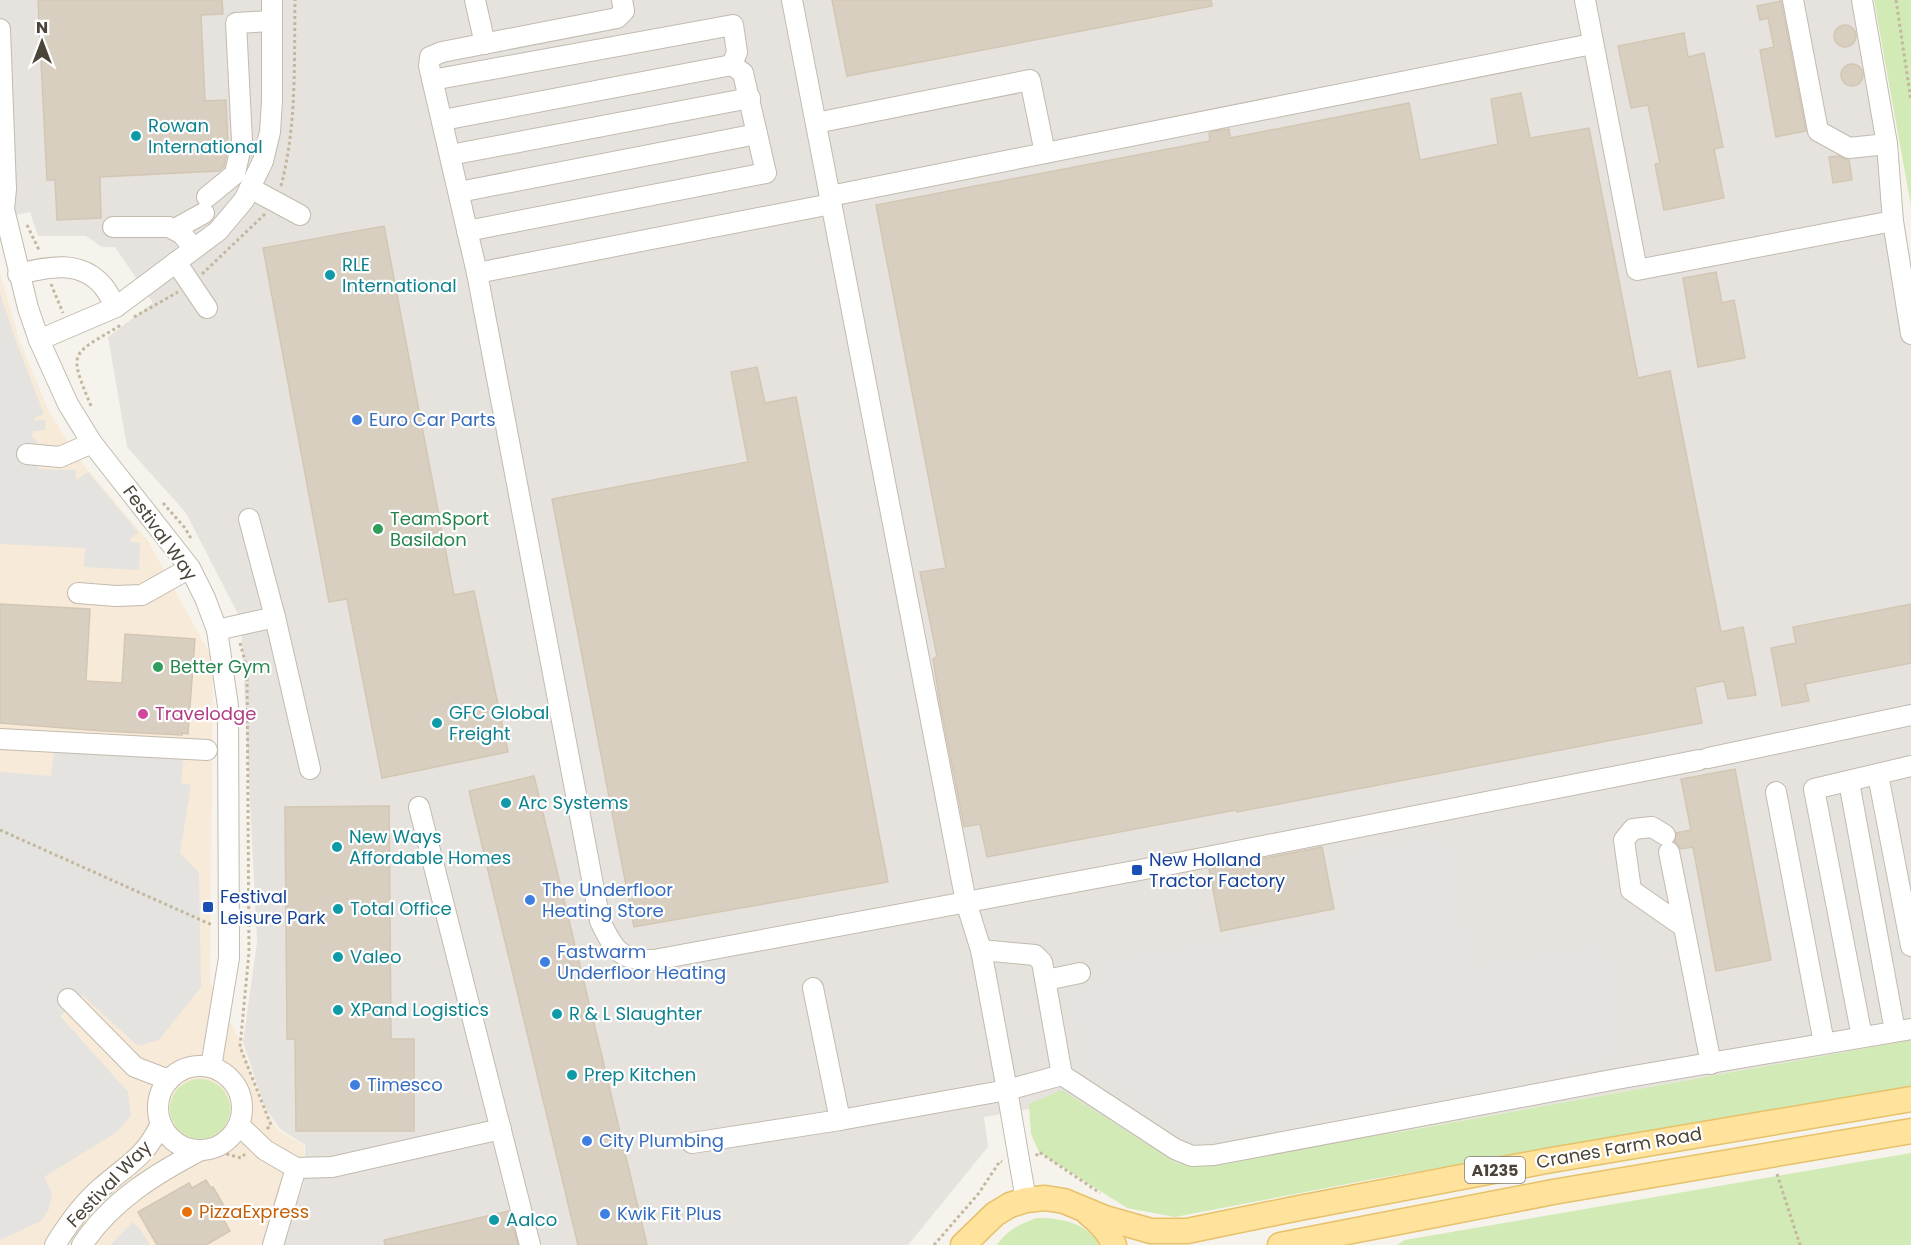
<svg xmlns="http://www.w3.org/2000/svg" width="1911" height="1245" viewBox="0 0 1911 1245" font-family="Poppins,sans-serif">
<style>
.commercial{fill:#f7ead8}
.industrial{fill:#e6e2dd}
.green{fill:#d2eab5}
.parking{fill:#e5e3e0}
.building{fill:#d8cfc1;stroke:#d3c7b4;stroke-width:1.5}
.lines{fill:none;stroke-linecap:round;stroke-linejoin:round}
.minor-casing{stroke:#c2bbae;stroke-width:22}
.major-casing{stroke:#e6c16a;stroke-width:27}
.path{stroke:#c4b79f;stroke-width:3;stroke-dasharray:3 3;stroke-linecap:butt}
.minor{stroke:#fff;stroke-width:20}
.major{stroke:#ffe39c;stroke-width:24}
.culture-dot{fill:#0f9aa8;stroke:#fff;stroke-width:2}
.shop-dot{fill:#3f7fe0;stroke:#fff;stroke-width:2}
.leisure-dot{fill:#2e9e5b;stroke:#fff;stroke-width:2}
.hotel-dot{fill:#d1479c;stroke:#fff;stroke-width:2}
.transit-dot{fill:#1a4fb4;stroke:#fff;stroke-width:2}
.food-dot{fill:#e8710a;stroke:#fff;stroke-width:2}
.labels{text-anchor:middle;stroke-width:4.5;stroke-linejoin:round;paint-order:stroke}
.shield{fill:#fff;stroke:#817c74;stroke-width:1.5}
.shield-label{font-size:16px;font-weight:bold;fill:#4b4439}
.culture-label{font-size:18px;fill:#0d838f;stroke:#fff;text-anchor:start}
.shop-label{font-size:18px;fill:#366cbe;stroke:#fff;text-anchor:start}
.leisure-label{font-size:18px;fill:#27864d;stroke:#fff;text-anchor:start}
.street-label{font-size:18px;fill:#4b4439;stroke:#fff}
.hotel-label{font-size:18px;fill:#b23c85;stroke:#fff;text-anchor:start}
.transit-label{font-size:18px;fill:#164399;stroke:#fff;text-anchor:start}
.food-label{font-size:18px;fill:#c56008;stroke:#fff;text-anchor:start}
</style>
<rect width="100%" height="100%" fill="#f6f3ec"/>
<polygon class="commercial" points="0,273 20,342 50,414 83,464 148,541 213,660 210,982 241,1043 263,1107 279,1131 304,1145 303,1183 281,1245 0,1245"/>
<polygon class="industrial" points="0,0 1868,0 1911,273 1911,1040 1169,1173 1068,1102 984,1117 988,1147 908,1245 282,1245 304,1183 305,1145 280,1129 264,1106 243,1042 257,942 241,620 186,513 127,447 108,337 153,303 115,247 102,247 86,236 38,236 30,212 0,218"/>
<g class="green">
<polygon points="1874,0 1911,0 1911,206"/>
<polygon points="1911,1040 1911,1086 1368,1180 1175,1217 1127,1208 1039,1152 1031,1134 1029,1104 1062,1090 1178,1164 1394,1133"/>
<circle cx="200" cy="1109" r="30"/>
<polygon points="1911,1153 1911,1245 1397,1245 1405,1240"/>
<path d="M1037 1218C1061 1218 1086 1222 1099 1245H997C1007 1230 1020 1224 1037 1218Z"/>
</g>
<g class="parking">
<polygon points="0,294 17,344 44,414 34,418 34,420 46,420 45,430 33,431 32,436 38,443 38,469 76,470 76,480 88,472 138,532 130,539 131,542 140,543 139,570 84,567 85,548 0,544"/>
<polygon points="55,744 184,752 181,783 191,785 180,853 199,873 201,987 159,1040 138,1046 82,995 60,1016 128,1092 131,1115 117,1132 44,1177 52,1193 49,1209 41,1221 0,1240 0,772 51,776"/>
<polygon points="1452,832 1477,962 1611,938 1631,1059 1205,1141 1187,1138 1080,1066 1062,968 1341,913 1330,854"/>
<polygon points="133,1222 142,1232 150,1245 110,1245"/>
</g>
<g class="building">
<polygon points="38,0 222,0 223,14 201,15 205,101 226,100 228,147 224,167 219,171 100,177 101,218 57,220 55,180 47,180"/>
<polygon points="832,0 1211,0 1212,6 847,76"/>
<polygon points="1781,1 1806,131 1776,137 1760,50 1774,47 1768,18 1760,20 1757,6"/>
<circle cx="1845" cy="36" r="11"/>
<polygon points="1684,33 1688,57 1704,53 1723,147 1714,149 1724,198 1664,210 1655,164 1660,163 1648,105 1631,108 1618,46"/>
<circle cx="1852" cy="75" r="11"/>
<polygon points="1521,93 1530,138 1589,128 1638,378 1670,371 1721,632 1743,627 1756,695 1728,699 1724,681 1695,687 1702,723 1237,812 1236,810 987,857 980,824 964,827 940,703 933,659 937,656 920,572 946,568 876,205 1210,141 1209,133 1215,131 1229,129 1230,138 1409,103 1420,160 1498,144 1491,99"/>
<polygon points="1838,156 1849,160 1852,180 1833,183 1829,157"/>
<polygon points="384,226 454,595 474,591 508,752 382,778 347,599 329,602 263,248"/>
<polygon points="1716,272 1722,303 1734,300 1745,358 1698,367 1683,278"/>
<polygon points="757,367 765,403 796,397 888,882 634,927 552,499 748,462 731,372"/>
<polygon points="0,604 90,609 86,681 122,683 125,634 195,639 188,734 182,733 182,735 103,731 0,723"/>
<polygon points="1911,604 1911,663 1805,684 1809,701 1782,706 1771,648 1796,643 1793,627"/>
<polygon points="1735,769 1771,960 1716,971 1693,847 1681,849 1675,842 1676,833 1691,830 1681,779"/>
<polygon points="534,776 597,1036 647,1245 578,1245 504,937 469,791"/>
<polygon points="389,806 391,1039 414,1039 414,1131 296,1131 295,1039 287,1039 285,807"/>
<polygon points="1322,847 1334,909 1221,931 1209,869"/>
<polygon points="206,1180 211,1188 213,1187 227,1211 221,1215 230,1231 206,1245 157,1245 138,1212 189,1183 192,1188"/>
<polygon points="509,1211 518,1245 385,1245 384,1240"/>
</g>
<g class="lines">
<defs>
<g id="minor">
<polyline points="475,0 485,44"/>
<polyline points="792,0 966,902 981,950 1007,1090 840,1120 813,988"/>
<polyline points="1585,0 1637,270 1893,221"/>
<polyline points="1793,0 1818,131 1849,148 1887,144"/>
<polyline points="1862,0 1887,144 1893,221 1911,334"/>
<polyline points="0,29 6,189 4,209 28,308 39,340 68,404 92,443 190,568 205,598 217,630 228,706 229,958 211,1067"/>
<polyline points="432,80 733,25 737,52 732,65 743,73 766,173 467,231"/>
<polyline points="443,120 732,65"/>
<polyline points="816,123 1030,80 1045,153"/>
<polyline points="450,155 750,98"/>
<polyline points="250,188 300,215"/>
<polyline points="459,192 757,134"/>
<polyline points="830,196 1592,44"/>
<polyline points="207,197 235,174 242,141 236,23 272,21"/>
<path d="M831 204 477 273 600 921C614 950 620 961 654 960L1172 864 1699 760"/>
<polyline points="113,227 169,227 182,234 194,249"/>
<polyline points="175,229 204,213"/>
<polyline points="176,262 207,308"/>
<polyline points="477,273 429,66 430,57 442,52 617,18 624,11 622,0"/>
<path d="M18 274C48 267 80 259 103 286 108 292 112 300 116 307"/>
<polyline points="39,340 116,307 218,231 244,200 263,161 270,132 272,101 272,0"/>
<polyline points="27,454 60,457 92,443"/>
<polyline points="249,519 275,617"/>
<polyline points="78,593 116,596 142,595 190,568"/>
<polyline points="217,630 275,617 310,769"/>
<polyline points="0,739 207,750"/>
<polyline points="1708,758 1911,715"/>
<polyline points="1878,775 1911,946"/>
<polyline points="1849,782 1895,1031"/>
<polyline points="1776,792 1824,1043"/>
<polyline points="419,807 530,1245"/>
<polyline points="1665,835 1652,827 1633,829 1624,840 1631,890 1684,927 1711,1064"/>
<polyline points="1669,852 1684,927"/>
<polyline points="981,950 1035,955 1042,962 1062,1075"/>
<polyline points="1046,980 1080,973"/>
<polyline points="68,999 135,1067 169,1080"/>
<polyline points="1862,1037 1814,789 1911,766"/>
<circle cx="200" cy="1108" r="42"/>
<polyline points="239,1125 265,1150 296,1168 332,1167 501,1129"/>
<polyline points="692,1143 840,1120"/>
<polyline points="1026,1200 1007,1090 1062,1075 1175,1149 1192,1156 1214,1155 1622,1078 1911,1029"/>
<path d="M55 1245C68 1224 83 1203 102 1187 128 1164 146 1157 161 1123"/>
<path d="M82 1245C111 1201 155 1174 201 1150"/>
<polyline points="273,1245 296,1168"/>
</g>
<g id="major">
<path d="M1089 1214C1099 1222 1109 1232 1114 1245"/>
<polyline points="963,1245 995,1214 1010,1205 1026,1200 1045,1198 1064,1201 1105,1218 1151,1231 1187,1231 1294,1209 1546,1161 1911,1099"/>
<polyline points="1280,1245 1553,1192 1911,1131"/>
</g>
</defs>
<use href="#minor" class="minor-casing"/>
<use href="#major" class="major-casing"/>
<g class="path">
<polyline points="1896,0 1911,101"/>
<path d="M281 186C297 125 294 62 295 0"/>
<polyline points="27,225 40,252"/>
<polyline points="202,274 265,214"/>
<polyline points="51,284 63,313"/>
<polyline points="134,317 178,292"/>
<path d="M91 406C68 350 70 356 121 325"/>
<polyline points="163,503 185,528 192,540"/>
<polyline points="240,643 247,668 249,952 240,1047 271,1125 267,1129"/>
<polyline points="0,830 212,925"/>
<polyline points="215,1156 223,1153 241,1158 245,1154"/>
<polyline points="1036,1156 1039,1152 1100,1193"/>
<polyline points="1777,1174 1800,1245"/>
<polyline points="934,1245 979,1193 1000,1161 1002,1162"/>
</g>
<use href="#minor" class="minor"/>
<use href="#major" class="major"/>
</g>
<g class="culture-dot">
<circle cx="136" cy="136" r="6"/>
<circle cx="330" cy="275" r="6"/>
<circle cx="437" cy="723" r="6"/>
<circle cx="506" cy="803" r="6"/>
<circle cx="337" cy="847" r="6"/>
<circle cx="338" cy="909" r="6"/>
<circle cx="338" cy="957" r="6"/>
<circle cx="338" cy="1010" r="6"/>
<circle cx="557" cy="1014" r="6"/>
<circle cx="572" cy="1075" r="6"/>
<circle cx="494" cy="1220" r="6"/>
</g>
<g class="shop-dot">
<circle cx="357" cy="420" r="6"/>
<circle cx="530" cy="900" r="6"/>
<circle cx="545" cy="962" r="6"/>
<circle cx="355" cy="1085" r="6"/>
<circle cx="587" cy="1141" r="6"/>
<circle cx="605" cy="1214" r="6"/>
</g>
<g class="leisure-dot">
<circle cx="378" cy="529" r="6"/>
<circle cx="158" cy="667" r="6"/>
</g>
<circle class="hotel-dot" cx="143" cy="714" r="6"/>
<g class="transit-dot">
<rect x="1131" y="864" width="12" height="12" rx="3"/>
<rect x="202" y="901" width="12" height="12" rx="3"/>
</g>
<circle class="food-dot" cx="187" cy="1212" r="6"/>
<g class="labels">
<rect class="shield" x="1465" y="1157" width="60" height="26" rx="4.5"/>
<g class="shield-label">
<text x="1495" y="1176">A1235</text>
</g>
<g class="culture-label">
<text x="148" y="132">Rowan<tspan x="148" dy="21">International</tspan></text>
<text x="342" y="271">RLE<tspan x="342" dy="21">International</tspan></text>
<text x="449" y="719">GFC Global<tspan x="449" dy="21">Freight</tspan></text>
<text x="518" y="809">Arc Systems</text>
<text x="349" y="843">New Ways<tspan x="349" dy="21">Affordable Homes</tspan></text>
<text x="350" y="915">Total Office</text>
<text x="350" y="963">Valeo</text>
<text x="350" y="1016">XPand Logistics</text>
<text x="569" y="1020">R &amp; L Slaughter</text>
<text x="584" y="1081">Prep Kitchen</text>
<text x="506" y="1226">Aalco</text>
</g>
<g class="shop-label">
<text x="369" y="426">Euro Car Parts</text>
<text x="542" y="896">The Underfloor<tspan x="542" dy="21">Heating Store</tspan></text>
<text x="557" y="958">Fastwarm<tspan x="557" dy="21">Underfloor Heating</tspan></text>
<text x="367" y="1091">Timesco</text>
<text x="599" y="1147">City Plumbing</text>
<text x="617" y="1220">Kwik Fit Plus</text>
</g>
<g class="leisure-label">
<text x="390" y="525">TeamSport<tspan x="390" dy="21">Basildon</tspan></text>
<text x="170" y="673">Better Gym</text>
</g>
<g class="street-label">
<text transform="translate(160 533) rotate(54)" y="6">Festival Way</text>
<text transform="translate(1619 1148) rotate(-10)" y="6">Cranes Farm Road</text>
<text transform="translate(109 1184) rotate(-46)" y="6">Festival Way</text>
</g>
<g class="hotel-label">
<text x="155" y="720">Travelodge</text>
</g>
<g class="transit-label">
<text x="1149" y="866">New Holland<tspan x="1149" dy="21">Tractor Factory</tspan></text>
<text x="220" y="903">Festival<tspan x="220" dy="21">Leisure Park</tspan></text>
</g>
<g class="food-label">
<text x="199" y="1218">PizzaExpress</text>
</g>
</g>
<g transform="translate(42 42)" stroke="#ffffff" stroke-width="4.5" paint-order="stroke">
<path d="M0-4.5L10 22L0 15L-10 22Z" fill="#4b4439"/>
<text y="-9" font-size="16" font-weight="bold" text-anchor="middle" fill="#4b4439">N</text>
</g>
</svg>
